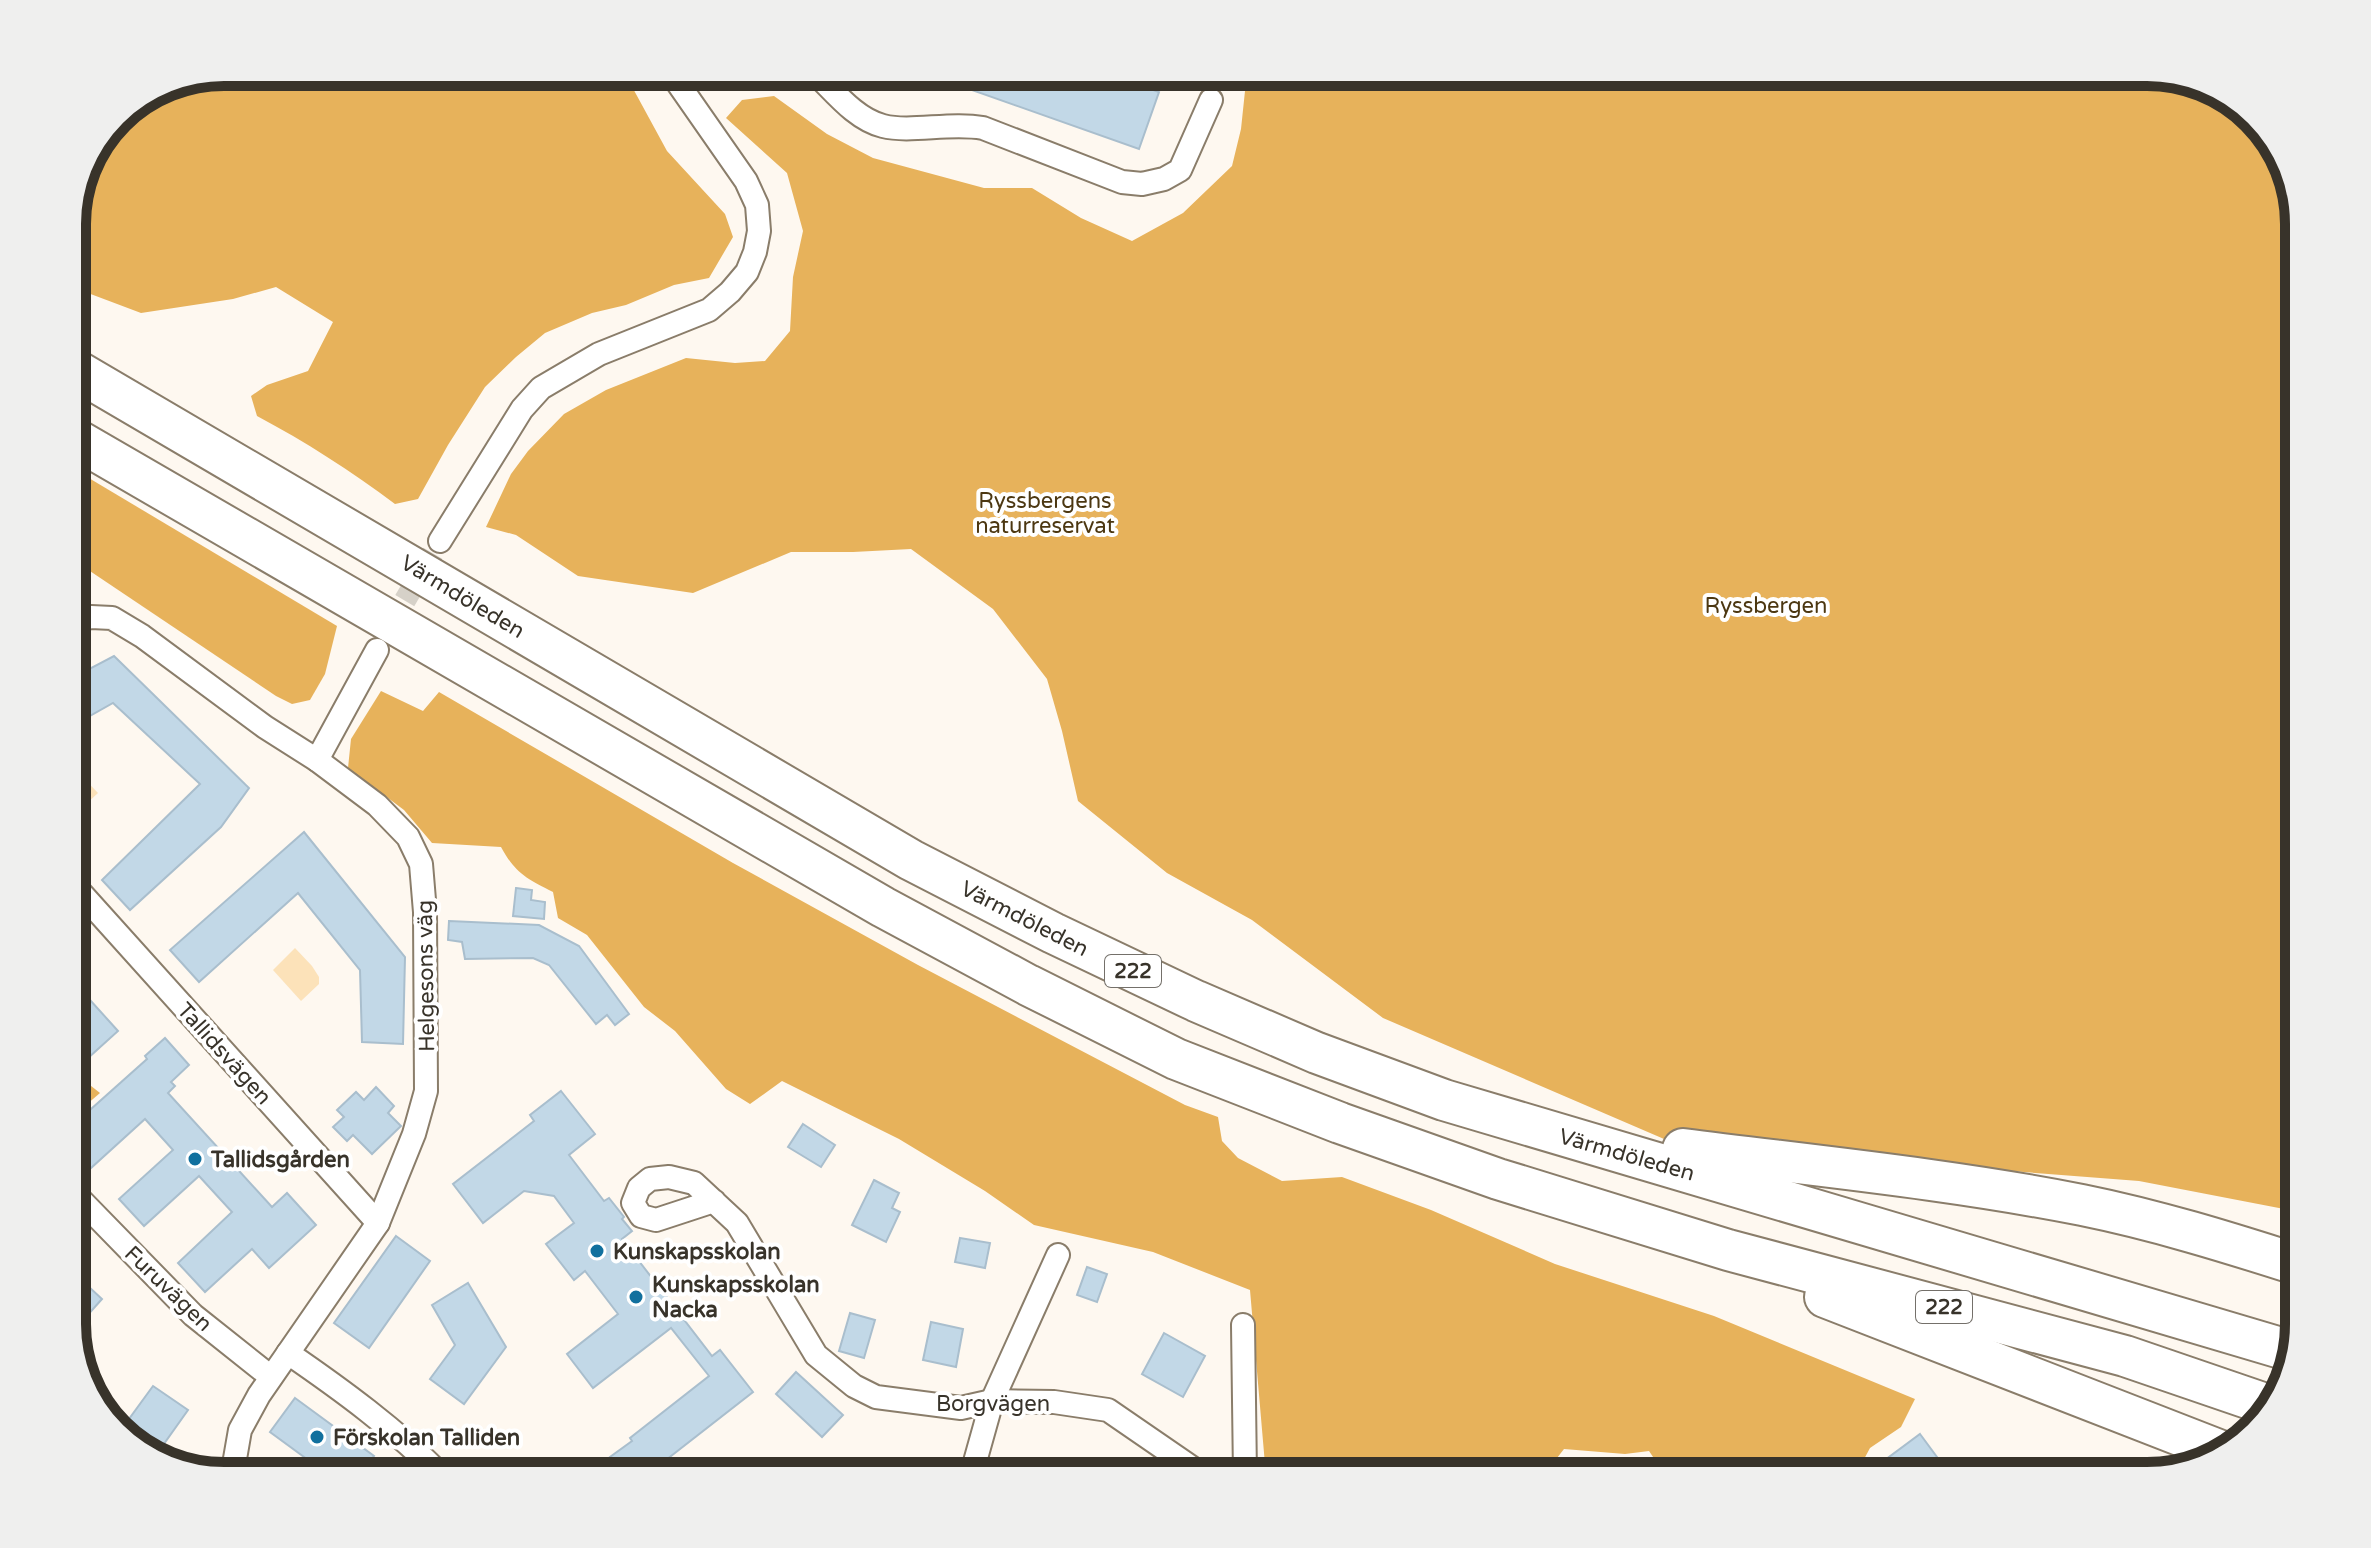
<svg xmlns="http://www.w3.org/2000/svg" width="2371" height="1548" viewBox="0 0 2371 1548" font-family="'Varela Round',sans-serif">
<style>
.green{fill:#fce2b9}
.forest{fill:#e7b25b}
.building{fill:#c2d8e7;stroke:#a9becd;stroke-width:2}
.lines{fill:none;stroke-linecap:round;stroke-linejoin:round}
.minor-tunnel{stroke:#d6d1c8;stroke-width:22;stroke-dasharray:22 11;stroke-linecap:butt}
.minor-casing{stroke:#8a7d6a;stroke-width:26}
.motorway-casing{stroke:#8a7d6a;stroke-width:44}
.minor{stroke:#fff;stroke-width:22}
.motorway{stroke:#fff;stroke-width:40}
.poi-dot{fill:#11709e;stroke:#fff;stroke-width:3}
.labels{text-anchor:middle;stroke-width:8;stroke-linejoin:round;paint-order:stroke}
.shield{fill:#fff;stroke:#74706a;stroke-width:2}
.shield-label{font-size:20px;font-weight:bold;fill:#38332a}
.park-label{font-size:22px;fill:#4c3711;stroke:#fff}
.street-label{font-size:22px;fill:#38332a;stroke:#fff}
.poi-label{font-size:22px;font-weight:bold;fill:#38332a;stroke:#fff;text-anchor:start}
.rim{fill:none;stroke:#38332a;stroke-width:10}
</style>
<rect width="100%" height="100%" fill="#fef8f0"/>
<g class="green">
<polygon points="72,766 98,793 72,817"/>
<polygon points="295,948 312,966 319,977 319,984 301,1001 273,970"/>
</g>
<g class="forest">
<path d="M224 72H624L667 151 725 214 733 237 709 278 674 285 626 305 592 313 545 333 516 357 485 387 448 445 418 499 395 504C351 471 306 442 257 416L251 396 267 385 308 371 333 322 276 287 233 299 141 313 72 287V214L117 116 166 83Z"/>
<polygon points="1247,72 2147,72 2231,97 2279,148 2299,223 2299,1212 2139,1181 1678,1145 1383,1018 1252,920 1167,873 1078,801 1062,731 1047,679 993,609 911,549 853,552 791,552 693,593 578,576 516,535 486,527 511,474 528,451 564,414 606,390 686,358 735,363 765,361 790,331 793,277 803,231 787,173 726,118 742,100 774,96 827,134 873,158 984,188 1032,188 1081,218 1132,241 1183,213 1232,166 1241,129"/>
<polygon points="72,468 337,626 325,674 310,700 292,704 276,696 72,559"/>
<path d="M381 691 423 711 439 692 733 863 918 965 1185 1105 1218 1117 1222 1141 1238 1158 1282 1181 1342 1177 1431 1210 1555 1264 1714 1316 1915 1399 1901 1427 1870 1448 1855 1476H1666L1649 1451 1625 1454 1564 1449 1543 1476H1266L1250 1290 1153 1252 1034 1225 985 1191 899 1139 782 1081 750 1104 726 1089 675 1031 644 1007 587 935 558 918 553 892C527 879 515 873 501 847L432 843 404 810 348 768 351 739Z"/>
<polygon points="72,1071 100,1093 72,1117"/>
</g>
<g class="building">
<polygon points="921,72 1103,72 1159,92 1139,149"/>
<polygon points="114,656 249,788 221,827 130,910 102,880 200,784 113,703 72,726 72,678"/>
<polygon points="304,832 405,957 403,1044 362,1042 360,970 298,893 199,982 170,950"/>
<polygon points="516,888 532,890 531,900 545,902 544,919 513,916"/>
<polygon points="449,921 539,925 579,946 629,1014 615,1025 607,1015 596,1024 549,965 533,958 465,959 462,942 448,940"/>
<polygon points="72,980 118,1031 88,1058 72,1041"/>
<polygon points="165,1038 189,1065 171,1082 175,1086 168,1093 272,1207 287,1193 316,1225 269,1268 252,1249 205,1292 178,1263 232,1212 199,1176 144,1226 119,1199 173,1150 145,1119 91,1168 72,1147 72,1126 147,1059 145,1056"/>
<polygon points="376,1087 394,1106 388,1113 401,1126 372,1154 353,1135 347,1141 333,1127 344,1117 337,1110 356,1092 364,1100"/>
<polygon points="561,1091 595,1134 569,1155 604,1201 609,1198 624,1217 622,1219 632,1231 622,1239 712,1356 720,1350 753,1392 657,1467 659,1470 651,1476 624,1476 610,1457 632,1441 630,1438 709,1376 671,1328 593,1388 567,1354 618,1314 585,1271 574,1280 546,1244 574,1223 554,1196 524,1191 483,1223 453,1184 534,1121 530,1115"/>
<polygon points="803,1124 835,1145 821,1167 788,1147"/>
<polygon points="874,1180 899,1193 892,1208 900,1212 886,1242 852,1225"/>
<polygon points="396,1236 430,1261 369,1348 334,1323"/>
<polygon points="960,1238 990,1243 985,1268 955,1262"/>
<polygon points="72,1260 81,1268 75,1274 102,1299 85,1318 74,1307 72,1309"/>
<polygon points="1087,1267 1107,1274 1097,1302 1077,1295"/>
<polygon points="468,1283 506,1347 464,1404 430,1379 455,1345 432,1305"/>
<polygon points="850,1313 875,1320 864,1358 839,1351"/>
<polygon points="931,1322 963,1329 956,1367 923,1360"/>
<polygon points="1164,1333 1205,1356 1183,1397 1142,1374"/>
<polygon points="796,1372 843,1415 822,1437 776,1394"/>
<polygon points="153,1386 188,1410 156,1455 140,1451 121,1430"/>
<polygon points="295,1398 374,1456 370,1461 390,1476 330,1476 270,1432"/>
<polygon points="1920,1434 1951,1476 1882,1476 1892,1469 1885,1460"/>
<polygon points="1649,1462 1659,1476 1630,1476"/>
<polygon points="1062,1468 1088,1476 1060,1476"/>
</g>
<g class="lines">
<polyline class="minor-tunnel" points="388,629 440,541"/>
<defs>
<g id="minor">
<path d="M814 72C834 91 855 119 883 126 911 133 950 122 983 128L1122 182 1142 184 1164 179 1180 170 1211 100"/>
<polyline points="440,541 522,409 541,388 599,354 709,310 730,292 747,272 755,252 759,231 757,205 746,181 670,72"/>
<polyline points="72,622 91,617 112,618 142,636 265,727 317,760 377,805 408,837 421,864 425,912 426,1091 414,1134 378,1223 259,1395 240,1430 232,1476"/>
<polyline points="317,760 377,650"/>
<polyline points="72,883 378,1223"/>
<polyline points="72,1191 193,1315 271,1377"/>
<polyline points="714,1201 656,1220 641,1216 633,1203 639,1188 650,1179 669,1177 694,1183 737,1223 816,1355 854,1386 876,1397 961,1408 992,1401 1054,1402 1108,1410 1204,1476"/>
<polyline points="1243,1325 1245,1476"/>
<path d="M288 1353C342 1390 395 1429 442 1476"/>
<polyline points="971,1476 992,1401 1058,1255"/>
</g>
<g id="motorway">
<polyline points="72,368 911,860 1053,933 1196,1001 1317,1053 1444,1100 2291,1351"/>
<polyline points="72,437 883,907 1028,985 1176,1059 1340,1123 1498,1179 1728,1250 2125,1356 2274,1407"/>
<path d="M1683 1149C1816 1166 1950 1179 2082 1205 2156 1220 2227 1242 2299 1265"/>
<polyline points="1825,1297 2226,1453"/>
</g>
</defs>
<use href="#minor" class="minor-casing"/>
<use href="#motorway" class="motorway-casing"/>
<use href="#minor" class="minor"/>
<use href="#motorway" class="motorway"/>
</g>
<g class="poi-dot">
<circle cx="195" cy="1159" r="8"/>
<circle cx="597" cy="1251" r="8"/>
<circle cx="636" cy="1297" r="8"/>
<circle cx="317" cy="1437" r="8"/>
</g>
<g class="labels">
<g class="shield">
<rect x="1105" y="955" width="56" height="32" rx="6"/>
<rect x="1916" y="1291" width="56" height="32" rx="6"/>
</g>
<g class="shield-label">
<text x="1133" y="978">222</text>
<text x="1944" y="1314">222</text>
</g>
<g class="park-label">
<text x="1045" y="508">Ryssbergens<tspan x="1045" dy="25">naturreservat</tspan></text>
<text x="1766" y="613">Ryssbergen</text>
</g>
<g class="street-label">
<text transform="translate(463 596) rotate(31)" y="8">Värmdöleden</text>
<text transform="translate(1025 918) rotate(27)" y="8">Värmdöleden</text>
<text transform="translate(425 976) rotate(-91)" y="8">Helgesons väg</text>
<text transform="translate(225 1053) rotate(48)" y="8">Tallidsvägen</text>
<text transform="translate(1627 1154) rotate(16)" y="8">Värmdöleden</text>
<text transform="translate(169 1288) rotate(44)" y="8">Furuvägen</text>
<text x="993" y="1411">Borgvägen</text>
</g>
<g class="poi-label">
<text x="211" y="1167">Tallidsgården</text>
<text x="613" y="1259">Kunskapsskolan</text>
<text x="652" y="1292">Kunskapsskolan<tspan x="652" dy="25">Nacka</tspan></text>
<text x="333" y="1445">Förskolan Talliden</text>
</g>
</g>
<path d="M0 0H2371V1548H0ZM224 86H2147A138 138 0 0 1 2285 224V1324A138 138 0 0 1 2147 1462H224A138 138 0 0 1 86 1324V224A138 138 0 0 1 224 86Z" fill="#efefee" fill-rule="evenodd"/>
<path class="rim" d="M224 86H2147A138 138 0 0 1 2285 224V1324A138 138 0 0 1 2147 1462H224A138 138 0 0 1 86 1324V224A138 138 0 0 1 224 86Z"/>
</svg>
